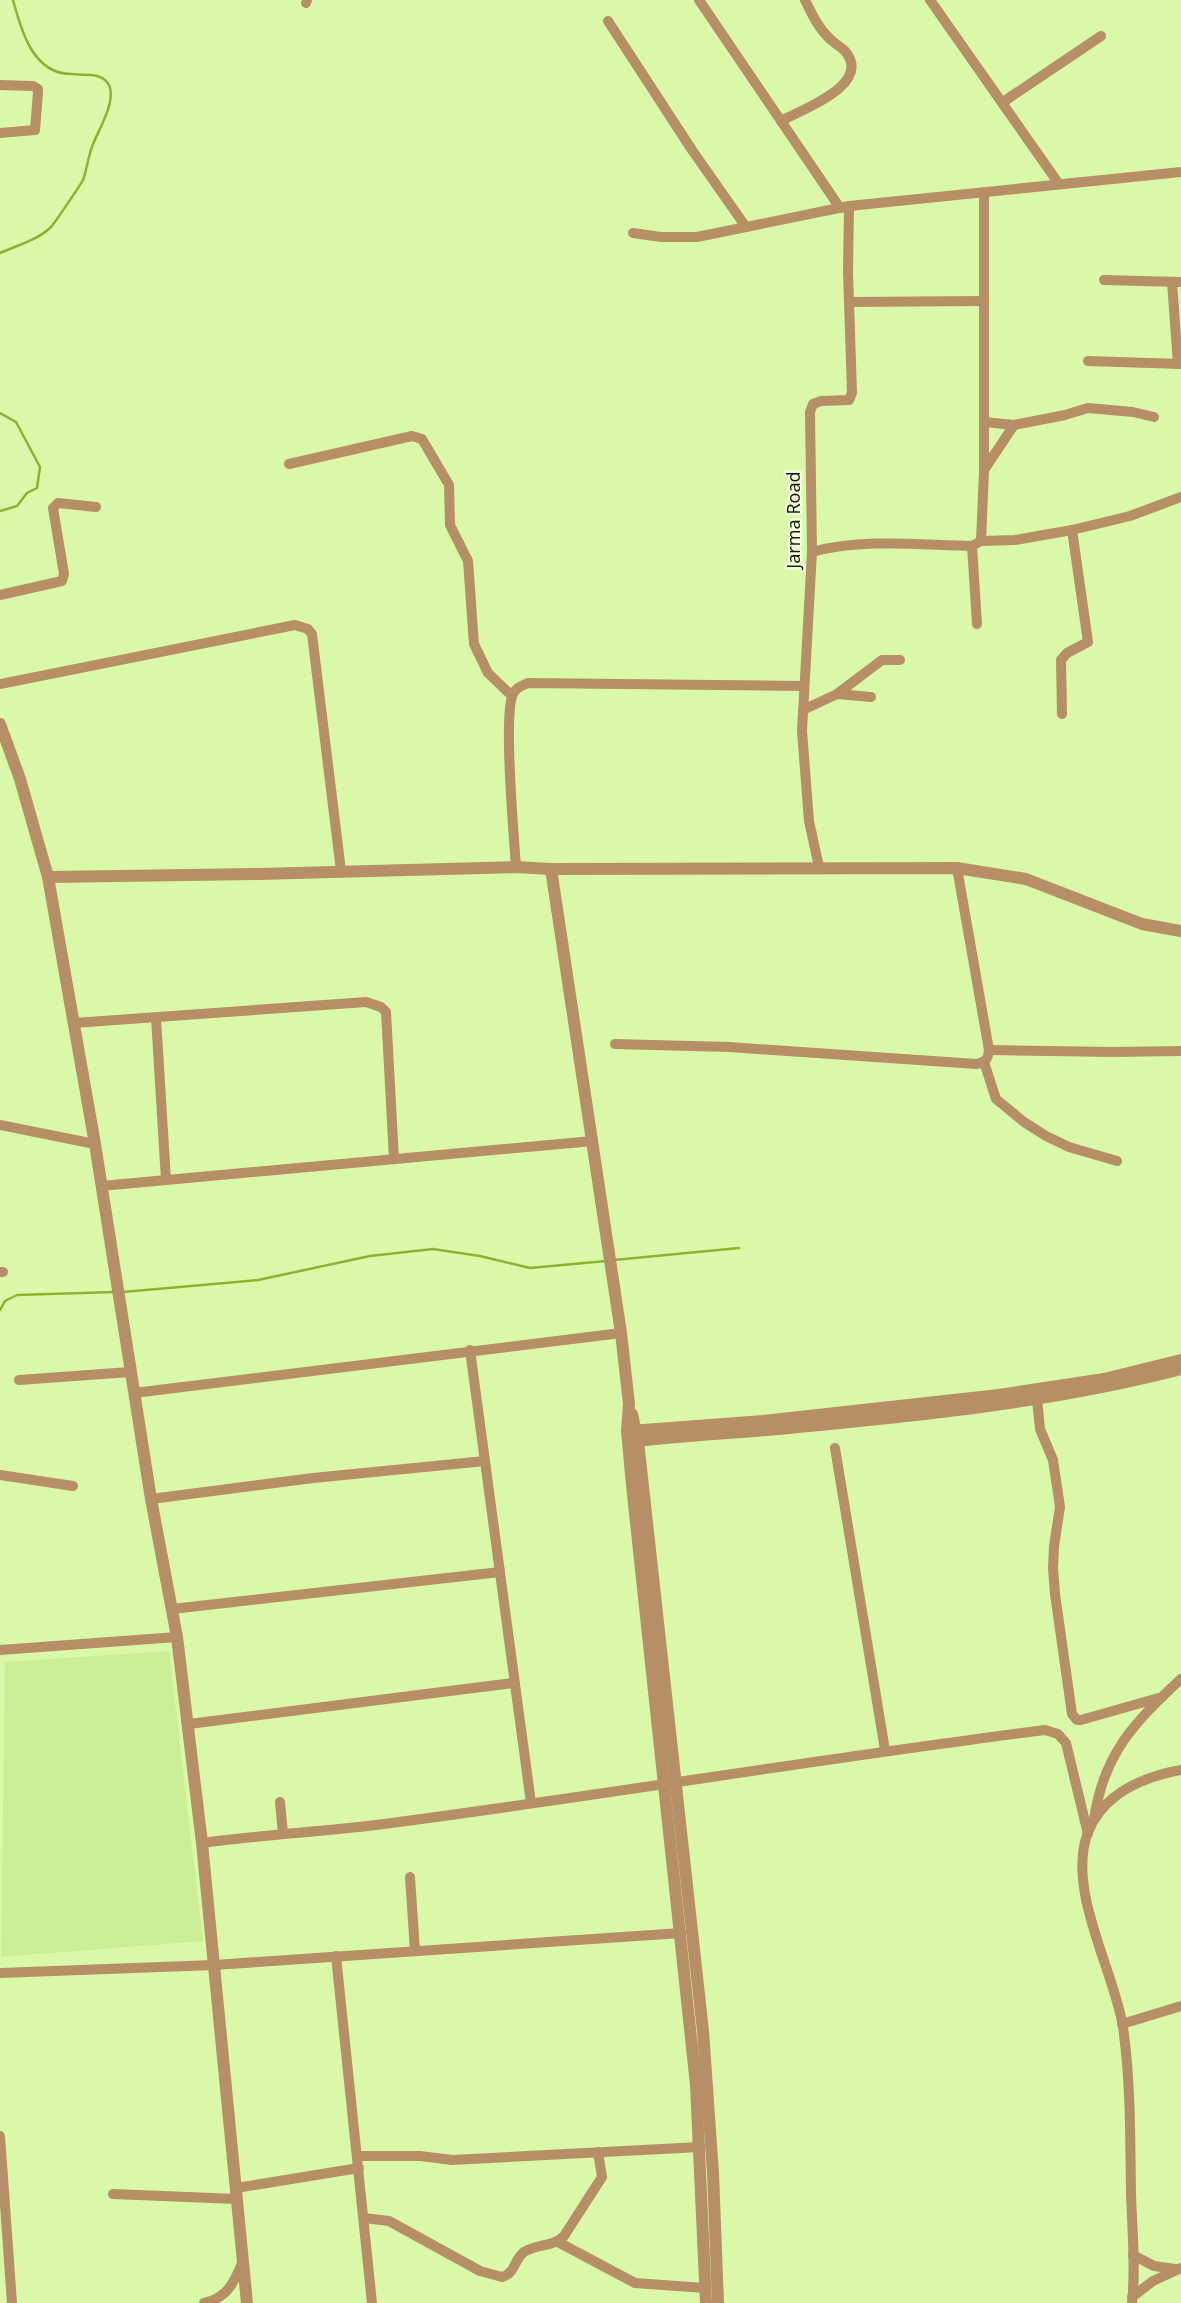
<svg xmlns="http://www.w3.org/2000/svg" width="1181" height="2303" viewBox="0 0 1181 2303" font-family="'Noto Sans',sans-serif">
<style>
.built{fill:#cbed96}
.lines{fill:none;stroke-linecap:round;stroke-linejoin:round}
.stream{stroke:#8ab42f;stroke-width:2.5}
.minor{stroke:#b78f67;stroke-width:10}
.tertiary{stroke:#b78f67;stroke-width:12}
.labels{text-anchor:middle;stroke-width:5;stroke-linejoin:round;paint-order:stroke}
.street-label{font-size:18px;fill:#192304;stroke:#f1fedf}
</style>
<rect width="100%" height="100%" fill="#d9f9a9"/>
<polygon class="built" points="169,1651 203,1941 1,1957 5,1662"/>
<g class="lines">
<g class="stream">
<path d="M0 253C16 246 38 240 51 227 54 224 81 184 83 180 87 169 88 157 92 147 97 131 122 95 105 80 97 73 81 75 71 74 33 74 21 30 13 0"/>
<polyline points="0,413 16,422 40,467 37,488 27,493 17,506 0,511"/>
<polyline points="614,1260 739,1248"/>
<polyline points="123,1292 258,1280 370,1256 433,1249 480,1256 530,1268 606,1261"/>
<polyline points="0,1310 5,1301 17,1295 115,1292"/>
</g>
<g class="minor">
<polyline points="699,0 840,208"/>
<polyline points="930,0 1059,184"/>
<polyline points="306,3 307,0"/>
<polyline points="608,21 692,150 746,227"/>
<polyline points="0,85 33,86 38,89 38,92 35,130 0,133"/>
<polyline points="1003,102 1101,36"/>
<path d="M781 121C801 110 873 85 845 51 841 47 834 43 830 39 818 28 812 14 805 0"/>
<polyline points="633,233 661,237 697,237 849,206 1181,172"/>
<polyline points="1104,280 1181,282"/>
<polyline points="1172,282 1178,364"/>
<polyline points="850,302 984,301"/>
<polyline points="1088,361 1181,364"/>
<polyline points="984,422 1014,425 1065,415 1088,408 1133,412 1154,417"/>
<polyline points="289,464 412,436 422,439 449,485 450,525 468,561 474,644 488,673 512,696"/>
<polyline points="984,470 1014,425"/>
<polyline points="981,541 984,471 984,194"/>
<polyline points="972,546 977,624"/>
<path d="M812 552C864 538 919 545 972 546L981 541 1015 540 1072 530 1130 516 1181 497"/>
<polyline points="0,595 62,581 64,574 53,508 58,503 96,507"/>
<polyline points="0,684 295,625 308,629 312,634 341,871"/>
<polyline points="837,694 871,697"/>
<polyline points="803,710 837,694 882,660 900,660"/>
<polyline points="1062,714 1061,660 1067,653 1088,642 1072,530"/>
<path d="M516 867C514 837 503 714 513 694 516 687 522 686 528 683L803 686"/>
<polyline points="819,867 809,821 802,731 812,552 810,412 813,404 821,401 849,400 852,393 848,272 849,206"/>
<polyline points="156,1018 166,1180"/>
<polyline points="74,1023 366,1002 381,1007 386,1012 394,1159"/>
<path d="M615 1044 729 1047 976 1064C986 1062 988 1059 989 1050L957 868"/>
<polyline points="989,1050 1112,1052 1181,1051"/>
<polyline points="984,1062 996,1099 1024,1122 1046,1136 1069,1147 1117,1161"/>
<polyline points="0,1125 95,1144"/>
<polyline points="101,1186 593,1141"/>
<polyline points="0,1272 3,1272"/>
<polyline points="470,1350 531,1803"/>
<polyline points="19,1380 130,1372"/>
<polyline points="134,1393 621,1333"/>
<polyline points="1037,1399 1040,1429 1053,1460 1060,1507 1054,1546 1053,1568 1055,1594 1072,1714 1077,1720 1081,1720 1162,1697"/>
<polyline points="835,1448 885,1750"/>
<polyline points="0,1475 73,1486"/>
<polyline points="151,1499 313,1478 485,1461"/>
<polyline points="172,1609 500,1572"/>
<polyline points="0,1650 177,1637"/>
<polyline points="189,1724 513,1683"/>
<polyline points="280,1802 283,1834"/>
<path d="M1094 1819C1104 1753 1134 1723 1181 1679"/>
<path d="M202 1843C260 1835 318 1832 376 1825 600 1796 822 1758 1045 1730L1058 1734 1066 1743 1088 1834"/>
<polyline points="410,1877 415,1951"/>
<polyline points="336,1956 372,2303"/>
<polyline points="0,1973 214,1965 681,1933"/>
<polyline points="1122,2024 1181,2006"/>
<polyline points="0,2136 12,2303"/>
<polyline points="358,2156 420,2156 452,2160 700,2147"/>
<polyline points="236,2188 359,2168"/>
<polyline points="113,2194 237,2199"/>
<path d="M364 2218 389 2221 480 2271 502 2277C516 2273 514 2259 524 2252 537 2244 553 2247 564 2236L602 2177 598 2152"/>
<polyline points="558,2242 635,2283 705,2288"/>
<polyline points="1133,2255 1154,2266 1175,2269"/>
<polyline points="1132,2297 1153,2281 1181,2268"/>
<path d="M204 2303C227 2298 234 2283 242 2263"/>
<path d="M1132 2303C1136 2267 1132 2229 1131 2193 1130 2136 1131 2085 1123 2027 1114 1970 1066 1890 1088 1832 1104 1793 1142 1777 1181 1770"/>
</g>
<g class="tertiary">
<polyline points="0,724 20,779 48,877 95,1144 151,1499 177,1637 202,1843 247,2303"/>
<polyline points="551,869 621,1333 629,1404 627,1431 632,1485 696,2085 706,2303"/>
<polyline points="48,877 259,874 516,867 551,869 957,868 1026,879 1142,924 1181,931"/>
<polyline points="632,1414 638,1441 703,2031 713,2173 718,2303"/>
<polyline points="630,1431 763,1421 999,1395 1104,1379 1181,1360"/>
<path d="M631 1442C676 1436 722 1434 767 1430 906 1417 1045 1404 1181 1369"/>
</g>
</g>
<g class="labels">
<g class="street-label">
<text transform="translate(794 520) rotate(-90)" y="6">Jarma Road</text>
</g>
</g>
</svg>
